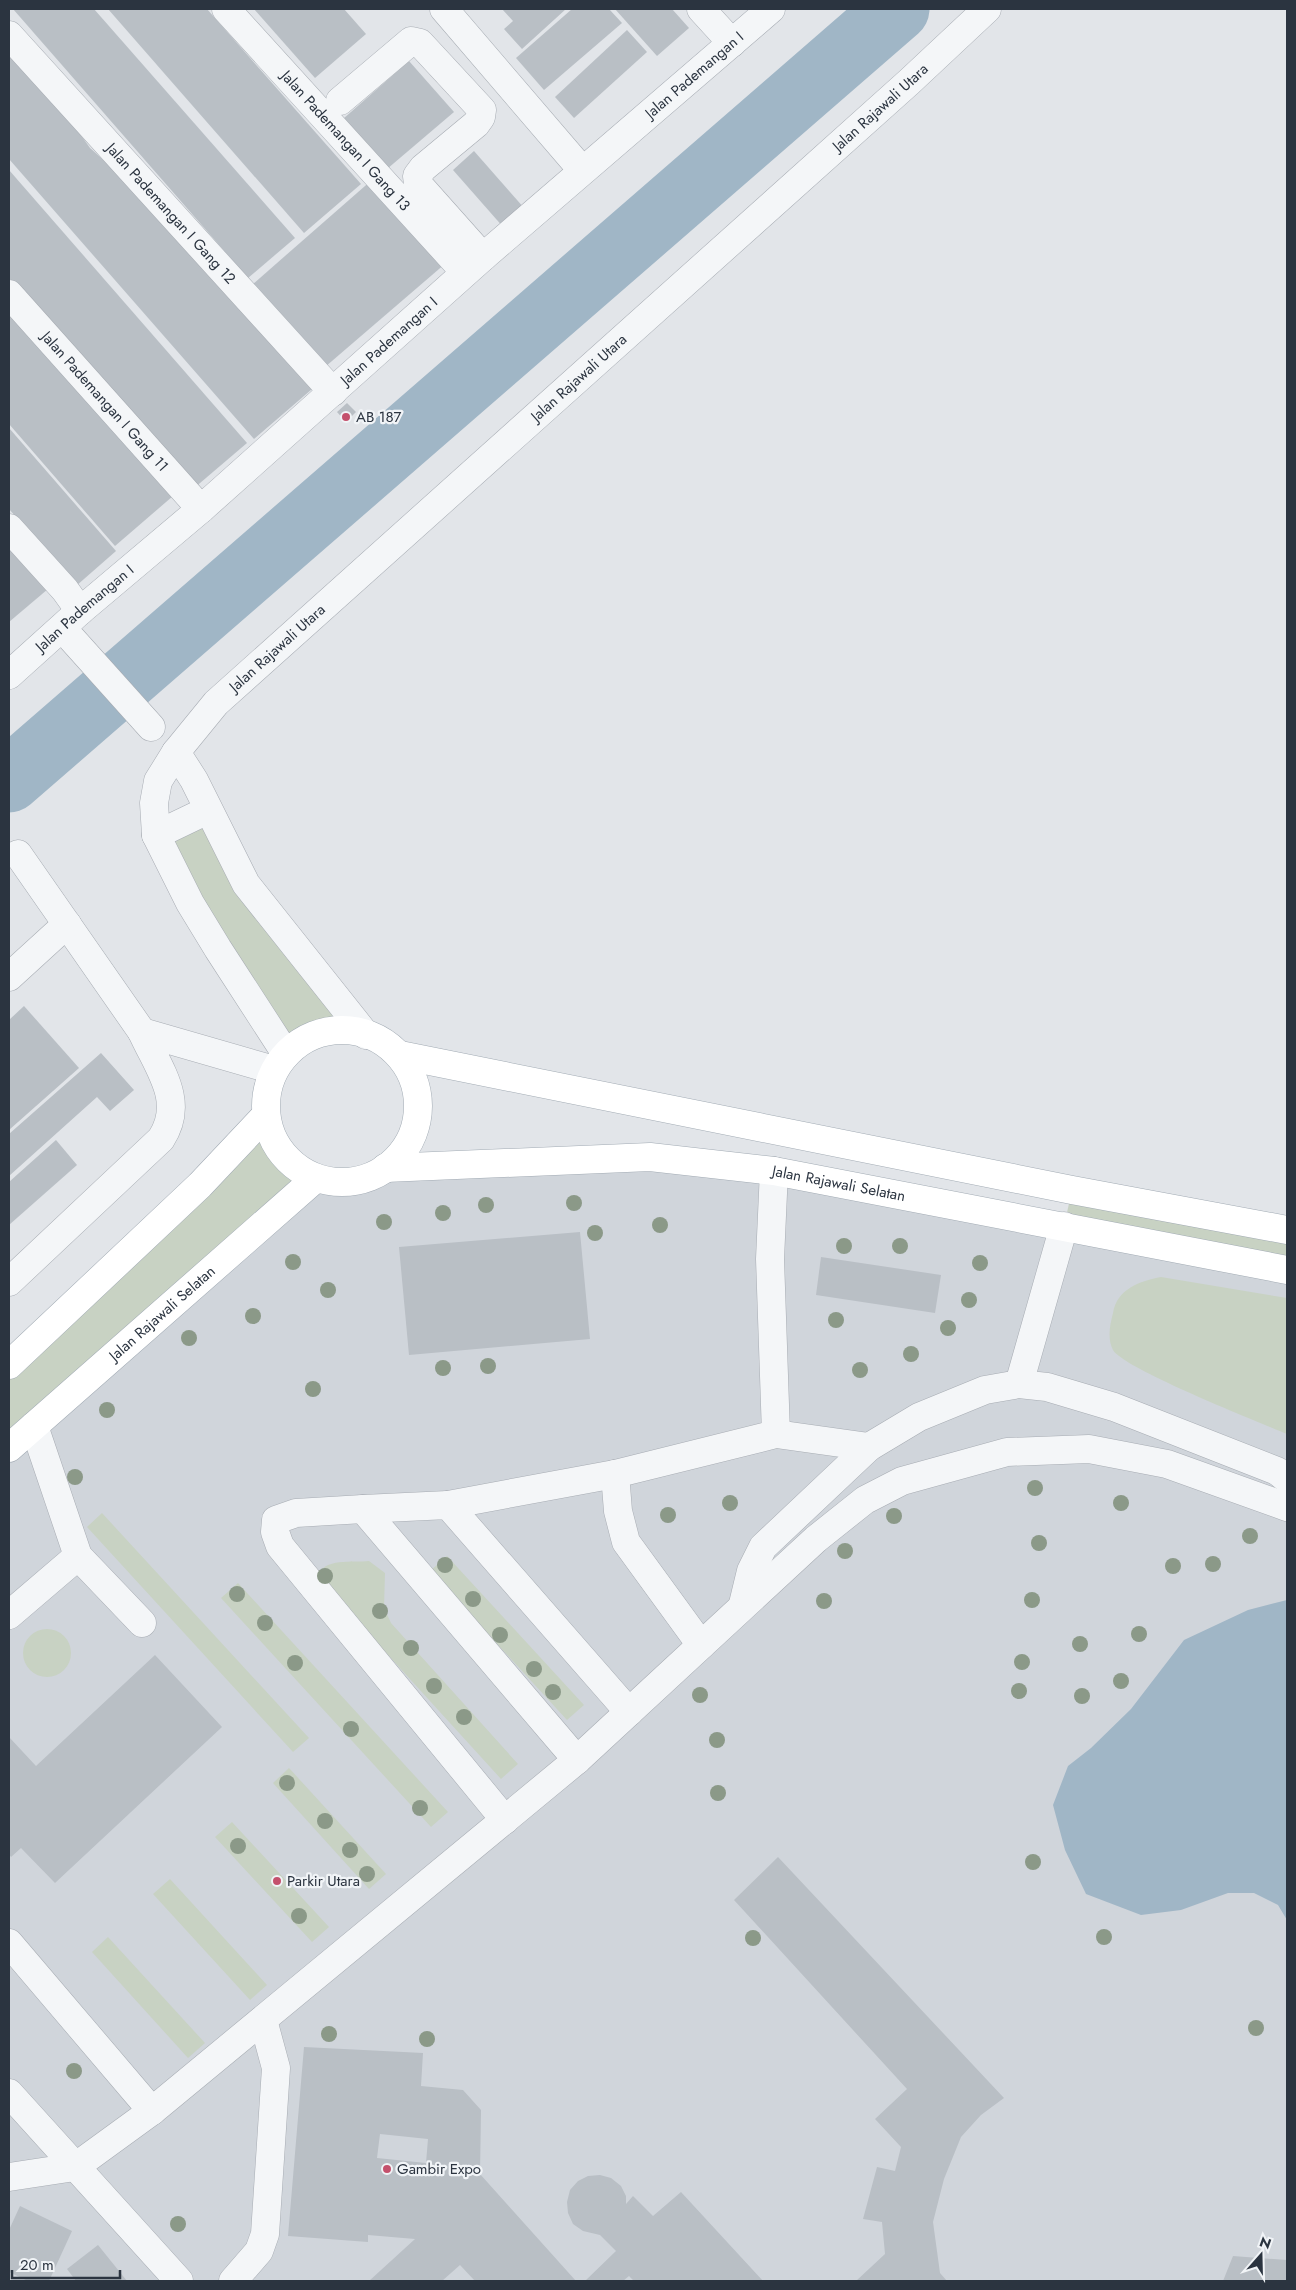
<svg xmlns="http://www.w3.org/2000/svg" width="1296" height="2290" viewBox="0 0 1296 2290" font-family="Jost,sans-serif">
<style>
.built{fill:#d0d5db}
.green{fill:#c8d2c3}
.water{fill:#a0b6c6}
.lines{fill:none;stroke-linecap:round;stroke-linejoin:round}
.river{stroke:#a0b6c6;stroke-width:65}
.building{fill:#b9bfc5;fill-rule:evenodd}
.minor-casing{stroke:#a7acb3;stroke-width:29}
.major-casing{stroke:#a2abb4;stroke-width:29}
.minor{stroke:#f4f6f8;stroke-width:28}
.major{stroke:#fff;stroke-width:28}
.tree{fill:#8b9988}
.poi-dot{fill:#c4516d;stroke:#f1f4f7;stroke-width:2}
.labels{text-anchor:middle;stroke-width:4.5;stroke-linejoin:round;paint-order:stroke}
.street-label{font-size:15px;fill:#2b3440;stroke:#f1f4f7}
.poi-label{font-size:15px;fill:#2b3440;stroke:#f1f4f7;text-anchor:start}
</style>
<rect width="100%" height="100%" fill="#e2e5e9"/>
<polygon class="built" points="650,1157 1287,1271 1287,2281 9,2281 9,1448 323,1177 357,1179 385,1168"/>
<g class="green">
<polygon points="208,810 366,1035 320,1034 286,1054 156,835"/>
<path d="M270 1118C283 1152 290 1161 323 1177L9 1448V1365Z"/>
<polygon points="1072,1190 1287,1230 1287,1270 1064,1226"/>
<path d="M1161 1277 1287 1298V1434C1259 1422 1124 1369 1113 1350 1107 1338 1110 1325 1113 1313 1117 1289 1140 1281 1161 1277Z"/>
<polygon points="102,1513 309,1738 293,1752 87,1527"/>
<polygon points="447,1556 584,1705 567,1720 430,1571"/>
<path d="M369 1561 385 1573 384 1608 391 1623 518 1764 501 1779 317 1577C324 1557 352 1563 369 1561Z"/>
<polygon points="238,1583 448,1812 431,1827 221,1598"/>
<circle cx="47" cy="1653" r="24"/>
<polygon points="289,1768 386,1874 369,1889 273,1783"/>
<polygon points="232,1822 329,1927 312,1942 215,1837"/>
<polygon points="170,1879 267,1985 250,2000 153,1894"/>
<polygon points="108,1937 205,2043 188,2058 92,1952"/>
</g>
<polygon class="water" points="1287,1600 1287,1920 1278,1905 1254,1893 1228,1893 1181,1910 1141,1915 1086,1894 1065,1850 1053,1805 1068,1766 1091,1748 1131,1709 1184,1640 1248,1610"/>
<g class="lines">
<polyline class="river" points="9,780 897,9"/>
</g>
<g class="building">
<polygon points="13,9 94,9 295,238 248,278"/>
<polygon points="108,9 207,9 361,184 304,233"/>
<polygon points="254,9 344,9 366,34 315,78"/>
<polygon points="502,9 566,9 522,49 504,29 513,21"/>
<polygon points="572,9 609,9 622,23 544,90 516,58"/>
<polygon points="615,9 672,9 689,28 657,56"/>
<polygon points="627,30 647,52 574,118 555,97"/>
<polygon points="9,51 66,114 90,148 119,174 319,383 254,439 9,159"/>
<polygon points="409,61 454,112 387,169 343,119"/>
<polygon points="474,151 525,209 504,228 453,170"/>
<polygon points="9,170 247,443 193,489 9,278"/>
<polygon points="373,179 446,263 325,367 253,284"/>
<polygon points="9,308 173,496 115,546 9,424"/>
<polygon points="347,403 356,412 346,422 337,412"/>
<polygon points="9,428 116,551 76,586 9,509"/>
<polygon points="9,545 48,589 9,622"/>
<polygon points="24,1006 79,1068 9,1130 9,1020"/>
<polygon points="101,1053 134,1090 110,1111 97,1097 9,1176 9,1134"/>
<polygon points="56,1140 77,1165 9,1225 9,1182"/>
<polygon points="580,1232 590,1339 409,1355 399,1247"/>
<polygon points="821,1257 941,1275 935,1313 816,1295"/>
<polygon points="155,1655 222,1727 55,1883 21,1848 11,1857 9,1854 9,1737 36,1766"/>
<polygon points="778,1857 1004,2098 981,2115 961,2137 944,2179 933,2222 940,2273 947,2281 856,2281 885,2254 882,2222 863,2219 877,2167 895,2171 901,2147 875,2119 907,2089 734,1900"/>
<path d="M304 2047 423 2053 421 2086 463 2090 481 2110 480 2174 576 2281H475L460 2265 442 2281H369L415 2239 368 2235V2242L288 2236ZM380 2134 428 2139 426 2163 377 2158Z"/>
<polygon points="600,2175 611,2178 621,2186 626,2196 626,2204 633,2196 653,2216 681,2192 763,2281 634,2281 629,2276 623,2281 585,2281 616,2251 600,2235 583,2231 573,2224 568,2213 567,2202 570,2190 578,2181 588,2176"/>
<polygon points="20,2206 72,2231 49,2281 28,2281 9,2272 9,2230"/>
<polygon points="98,2245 127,2281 76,2281 67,2269"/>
<polygon points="1233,2256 1287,2260 1287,2281 1223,2281"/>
</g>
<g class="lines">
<defs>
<g id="minor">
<path id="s1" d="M226 9 465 272"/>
<polyline points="444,9 582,170"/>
<polyline points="701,9 732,43"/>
<path id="s2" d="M9 35 333 392"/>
<polyline points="340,101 411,41 420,43 482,110 481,117 476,124 423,168 417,176 418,184 483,257"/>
<path id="s3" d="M9 294 201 509"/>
<polyline points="9,528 65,590 80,611"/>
<polyline points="72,639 151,727"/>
<path id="s4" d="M9 675 80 611 201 509 483 257 771 9"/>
<polyline points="176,752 194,780 246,884 366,1035"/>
<polyline points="156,835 208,810"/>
<polyline points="18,854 142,1032"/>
<polyline points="9,977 67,924"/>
<path id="s5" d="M286 1054 218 949 190 903 156 835 154 803 158 781 176 752 216 703 909 82 987 9"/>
<polyline points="774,1171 770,1259 776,1434"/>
<path d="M9 1282 161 1139C186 1101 158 1068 142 1032L274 1070"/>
<polyline points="1019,1384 1064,1226"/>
<polyline points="34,1426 78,1556 142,1623"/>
<polyline points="615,1474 618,1511 626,1542 701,1645"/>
<polyline points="448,1505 615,1474 776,1434 869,1447"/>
<polyline points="363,1509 448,1505 629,1712"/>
<polyline points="743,1604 751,1571 763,1547 869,1447 919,1417 985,1390 1019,1384 1047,1387 1114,1407 1277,1471 1287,1479"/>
<polyline points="9,1615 78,1556"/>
<polyline points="505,1820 280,1546 275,1532 276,1520 296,1513 363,1509 577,1760"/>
<polyline points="9,1943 152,2111"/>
<polyline points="9,2093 179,2281"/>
<polyline points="9,2177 75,2167 152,2111 577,1760 816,1539 865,1500 902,1481 1007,1452 1089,1449 1167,1464 1287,1507"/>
<polyline points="233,2281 259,2251 265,2234 276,2068 263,2020"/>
</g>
<g id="major">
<circle cx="342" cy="1106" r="76"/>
<polyline points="400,1055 1072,1190 1287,1230"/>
<path id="s6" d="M385 1168 650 1157 774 1171 1287 1270"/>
<polyline points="9,1365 200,1185 265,1116"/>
<path id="s7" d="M9 1448 316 1178"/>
</g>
</defs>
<use href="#minor" class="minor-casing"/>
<use href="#major" class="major-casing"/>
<use href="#minor" class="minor"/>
<use href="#major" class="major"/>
</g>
<g class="tree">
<circle cx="574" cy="1203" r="8"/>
<circle cx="486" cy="1205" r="8"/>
<circle cx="443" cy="1213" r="8"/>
<circle cx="384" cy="1222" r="8"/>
<circle cx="660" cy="1225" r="8"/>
<circle cx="595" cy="1233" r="8"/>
<circle cx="844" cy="1246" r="8"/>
<circle cx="900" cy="1246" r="8"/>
<circle cx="293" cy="1262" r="8"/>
<circle cx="980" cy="1263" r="8"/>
<circle cx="328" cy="1290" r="8"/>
<circle cx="969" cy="1300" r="8"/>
<circle cx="253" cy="1316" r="8"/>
<circle cx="836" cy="1320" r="8"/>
<circle cx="948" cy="1328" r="8"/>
<circle cx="189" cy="1338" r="8"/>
<circle cx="911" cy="1354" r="8"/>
<circle cx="488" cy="1366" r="8"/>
<circle cx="443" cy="1368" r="8"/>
<circle cx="860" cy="1370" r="8"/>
<circle cx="313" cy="1389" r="8"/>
<circle cx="107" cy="1410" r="8"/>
<circle cx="75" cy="1477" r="8"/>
<circle cx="1035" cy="1488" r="8"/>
<circle cx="730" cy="1503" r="8"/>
<circle cx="1121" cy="1503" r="8"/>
<circle cx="668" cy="1515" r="8"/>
<circle cx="894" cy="1516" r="8"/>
<circle cx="1250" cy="1536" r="8"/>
<circle cx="1039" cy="1543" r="8"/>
<circle cx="845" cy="1551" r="8"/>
<circle cx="1213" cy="1564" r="8"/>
<circle cx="445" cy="1565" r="8"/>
<circle cx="1173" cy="1566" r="8"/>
<circle cx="325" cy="1576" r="8"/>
<circle cx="237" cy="1594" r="8"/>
<circle cx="473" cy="1599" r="8"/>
<circle cx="1032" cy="1600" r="8"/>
<circle cx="824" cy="1601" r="8"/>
<circle cx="380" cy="1611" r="8"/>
<circle cx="265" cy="1623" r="8"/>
<circle cx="1139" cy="1634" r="8"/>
<circle cx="500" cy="1635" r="8"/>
<circle cx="1080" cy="1644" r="8"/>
<circle cx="411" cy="1648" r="8"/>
<circle cx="1022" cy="1662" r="8"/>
<circle cx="295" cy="1663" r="8"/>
<circle cx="534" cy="1669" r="8"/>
<circle cx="1121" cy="1681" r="8"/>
<circle cx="434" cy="1686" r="8"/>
<circle cx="1019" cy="1691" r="8"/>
<circle cx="553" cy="1692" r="8"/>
<circle cx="700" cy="1695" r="8"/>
<circle cx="1082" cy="1696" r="8"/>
<circle cx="464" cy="1717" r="8"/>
<circle cx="351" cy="1729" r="8"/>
<circle cx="717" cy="1740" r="8"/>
<circle cx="287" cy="1783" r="8"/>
<circle cx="718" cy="1793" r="8"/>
<circle cx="420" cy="1808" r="8"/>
<circle cx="325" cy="1821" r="8"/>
<circle cx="238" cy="1846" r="8"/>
<circle cx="350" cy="1850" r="8"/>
<circle cx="1033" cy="1862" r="8"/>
<circle cx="367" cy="1874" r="8"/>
<circle cx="299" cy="1916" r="8"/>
<circle cx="1104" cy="1937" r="8"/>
<circle cx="753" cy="1938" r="8"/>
<circle cx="1256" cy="2028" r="8"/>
<circle cx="329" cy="2034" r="8"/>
<circle cx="427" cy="2039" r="8"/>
<circle cx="74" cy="2071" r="8"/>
<circle cx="178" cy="2224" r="8"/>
</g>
<g class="poi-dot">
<circle cx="346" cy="417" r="5"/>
<circle cx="277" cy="1881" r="5"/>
<circle cx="387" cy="2169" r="5"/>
</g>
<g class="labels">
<g class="street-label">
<text dy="5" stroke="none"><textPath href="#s4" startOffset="911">Jalan Pademangan I</textPath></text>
<text dy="5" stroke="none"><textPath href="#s5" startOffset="1299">Jalan Rajawali Utara</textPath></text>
<text dy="5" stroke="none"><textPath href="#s1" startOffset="178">Jalan Pademangan I Gang 13</textPath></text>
<text dy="5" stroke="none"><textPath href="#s2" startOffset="241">Jalan Pademangan I Gang 12</textPath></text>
<text dy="5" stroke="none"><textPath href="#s4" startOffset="506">Jalan Pademangan I</textPath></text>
<text dy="5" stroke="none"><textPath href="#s5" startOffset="894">Jalan Rajawali Utara</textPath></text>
<text dy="5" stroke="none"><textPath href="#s3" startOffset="144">Jalan Pademangan I Gang 11</textPath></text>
<text dy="5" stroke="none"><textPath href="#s4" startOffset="101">Jalan Pademangan I</textPath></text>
<text dy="5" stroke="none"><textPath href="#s5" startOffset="489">Jalan Rajawali Utara</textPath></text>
<text dy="5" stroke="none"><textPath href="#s6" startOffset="456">Jalan Rajawali Selatan</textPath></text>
<text dy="5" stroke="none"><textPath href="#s7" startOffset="204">Jalan Rajawali Selatan</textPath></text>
</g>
<g class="poi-label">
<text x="356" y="422">AB 187</text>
<text x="287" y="1886">Parkir Utara</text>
<text x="397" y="2174">Gambir Expo</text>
</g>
</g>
<rect width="1296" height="2290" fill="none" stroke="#2b3440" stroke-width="20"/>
<g transform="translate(1261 2255) rotate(20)" stroke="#f1f4f7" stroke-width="4" paint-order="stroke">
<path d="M0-4L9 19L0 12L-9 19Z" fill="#2b3440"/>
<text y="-8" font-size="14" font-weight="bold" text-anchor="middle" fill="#2b3440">N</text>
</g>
<path d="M12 2270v8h108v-8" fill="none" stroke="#2b3440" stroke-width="2.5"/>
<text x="20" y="2270" font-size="15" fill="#2b3440" stroke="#f1f4f7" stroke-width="4" paint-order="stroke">20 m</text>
</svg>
